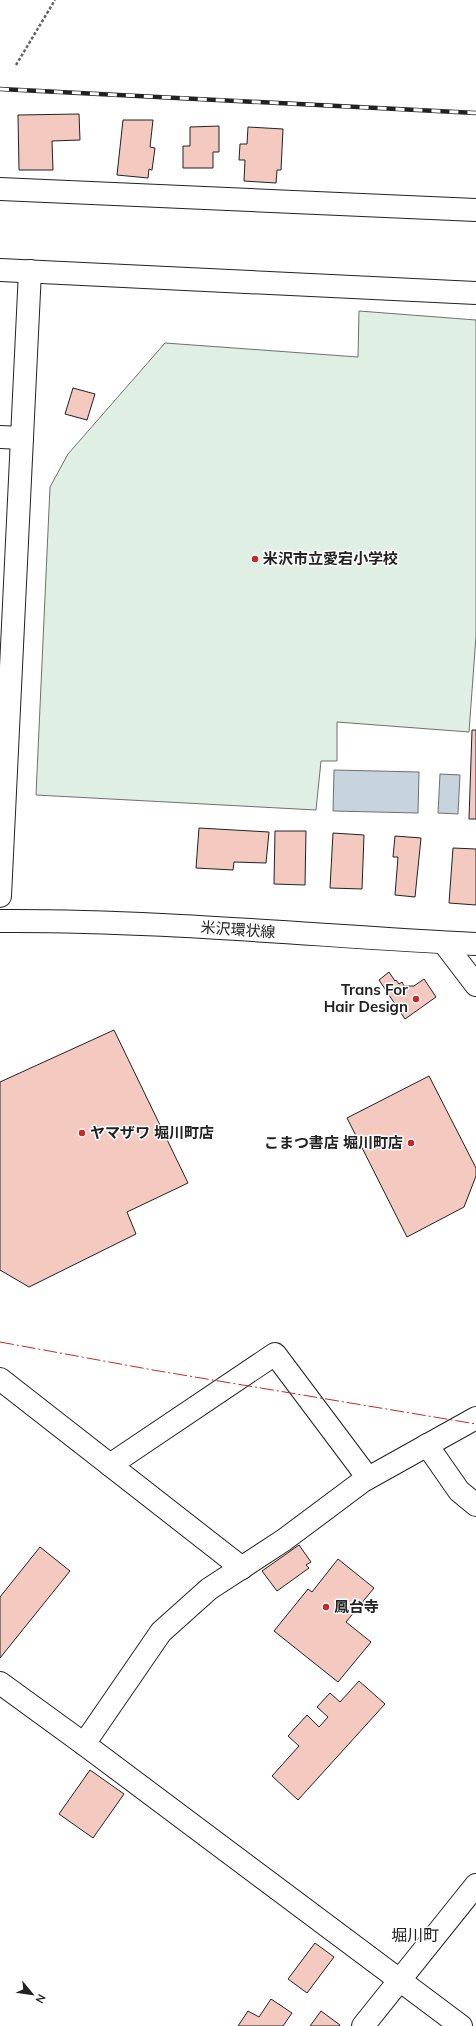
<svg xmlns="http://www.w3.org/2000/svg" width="476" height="2026" viewBox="0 0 476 2026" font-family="Mulish,'Noto Sans JP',sans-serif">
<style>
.green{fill:#e0efe3;stroke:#6f6f6f}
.water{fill:#c7d3dd;stroke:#6f6f6f}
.building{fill:#f3c9c0;stroke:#222}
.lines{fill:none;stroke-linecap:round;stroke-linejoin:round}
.minor-casing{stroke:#222;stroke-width:24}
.major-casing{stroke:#222;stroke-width:24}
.path{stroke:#646464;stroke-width:2.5;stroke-dasharray:3 2;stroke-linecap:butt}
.minor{stroke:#fff;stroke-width:22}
.major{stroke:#fff;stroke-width:22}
.rail-casing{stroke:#222;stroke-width:4.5}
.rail{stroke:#fff;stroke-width:3;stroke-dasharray:9;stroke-linecap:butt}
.power{stroke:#c62828;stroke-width:1;stroke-dasharray:14 3 2 3;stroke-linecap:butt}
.poi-dot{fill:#c62828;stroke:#fff;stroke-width:1.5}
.labels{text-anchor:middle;stroke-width:3;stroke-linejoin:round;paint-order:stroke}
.poi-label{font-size:15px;font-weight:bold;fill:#222;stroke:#fff;text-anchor:start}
.street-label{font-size:15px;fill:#222;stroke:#fff}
.neighbourhood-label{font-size:16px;fill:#222;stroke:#fff}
</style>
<rect width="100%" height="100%" fill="#fff"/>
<polygon class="green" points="359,311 476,320 476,636 469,732 337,722 337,761 321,761 316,810 36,795 50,487 68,454 165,343 358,357"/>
<g class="water">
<polygon points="334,770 419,772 418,813 333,811"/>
<polygon points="440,774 460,775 458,814 438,813"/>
</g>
<g class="building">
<polygon points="79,114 80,140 52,141 53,170 19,170 18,115"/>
<polygon points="123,120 153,120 150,147 155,148 152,170 149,169 148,178 117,175"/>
<polygon points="219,126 219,152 213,152 213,168 183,168 183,146 190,146 190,127"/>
<polygon points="248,127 283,129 281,170 277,170 276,183 244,181 245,160 239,160 240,144 247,144"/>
<polygon points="73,388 95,394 87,420 65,414"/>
<polygon points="472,730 476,730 476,819 469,819"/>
<polygon points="199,828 269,832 266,863 234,862 233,870 196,868"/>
<polygon points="275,831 306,831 305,885 274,884"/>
<polygon points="333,833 364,835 362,889 330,888"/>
<polygon points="395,836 421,838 415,897 395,895 398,857 393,857"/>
<polygon points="453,848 476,849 476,905 449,903"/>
<polygon points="389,972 395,981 396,980 399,984 402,982 404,986 414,986 424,979 436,997 405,1019 379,980"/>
<polygon points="114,1030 188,1183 127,1212 136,1234 29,1287 0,1270 0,1082"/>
<polygon points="429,1076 476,1168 476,1176 464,1207 407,1237 347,1118"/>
<polygon points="299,1545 311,1562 306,1565 309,1568 277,1591 262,1571"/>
<polygon points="40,1547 70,1571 0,1658 0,1597"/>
<polygon points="338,1559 374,1588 346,1622 371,1642 338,1682 274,1631 308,1589 312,1592"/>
<polygon points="359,1681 385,1704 298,1800 272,1776 299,1746 288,1736 307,1715 319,1727 328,1717 317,1707 330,1693 340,1702"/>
<polygon points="90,1770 124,1794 93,1838 59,1814"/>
<polygon points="315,1943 334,1957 307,1993 288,1979"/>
<polygon points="271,1999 292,2013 283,2026 238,2026 248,2011 259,2017"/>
<polygon points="321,2011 340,2025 339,2026 310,2026"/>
</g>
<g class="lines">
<defs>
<g id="minor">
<polyline points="0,189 476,210"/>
<polyline points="0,270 476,293"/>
<polyline points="0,437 22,438"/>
<polyline points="0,896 30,271"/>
<polyline points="444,943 476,985"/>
<polyline points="0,1379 242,1568"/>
<polyline points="427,1445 459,1491 476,1505"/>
<polyline points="110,1465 275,1354 368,1478"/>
<polyline points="0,1683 84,1744 461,2026"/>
<polyline points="84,1744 161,1632 209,1589 284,1540 363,1481 476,1418"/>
<polyline points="363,2026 476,1885"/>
</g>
<path id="major" d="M0 921C159 920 317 936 476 944"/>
</defs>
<use href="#minor" class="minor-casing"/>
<use href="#major" class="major-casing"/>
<polyline class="path" points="16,65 55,0"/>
<use href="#minor" class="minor"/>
<use href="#major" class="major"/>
<defs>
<polyline id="rail" points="0,89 476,113"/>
</defs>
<use href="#rail" class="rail-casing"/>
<use href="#rail" class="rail"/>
<polyline class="power" points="0,1342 153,1370 476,1424"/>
</g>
<g class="poi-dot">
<circle cx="255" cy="559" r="4"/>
<circle cx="416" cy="999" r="4"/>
<circle cx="82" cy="1133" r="4"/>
<circle cx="411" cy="1143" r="4"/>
<circle cx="326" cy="1607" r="4"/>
</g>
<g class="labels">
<g class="poi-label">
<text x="263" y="564">米沢市立愛宕小学校</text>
<text x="408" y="995" text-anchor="end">Trans For<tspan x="408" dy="17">Hair Design</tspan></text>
<text x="90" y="1138">ヤマザワ 堀川町店</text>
<text x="403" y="1148" text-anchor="end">こまつ書店 堀川町店</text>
<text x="334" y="1612">鳳台寺</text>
</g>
<g class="street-label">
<text transform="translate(238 930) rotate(4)" y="5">米沢環状線</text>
</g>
<g class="neighbourhood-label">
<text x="415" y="1941">堀川町</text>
</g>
</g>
<g transform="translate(32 1994) rotate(119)" stroke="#ffffff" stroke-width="3" paint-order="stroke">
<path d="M0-3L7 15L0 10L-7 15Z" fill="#222222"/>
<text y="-6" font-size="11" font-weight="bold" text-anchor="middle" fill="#222222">N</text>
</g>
</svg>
